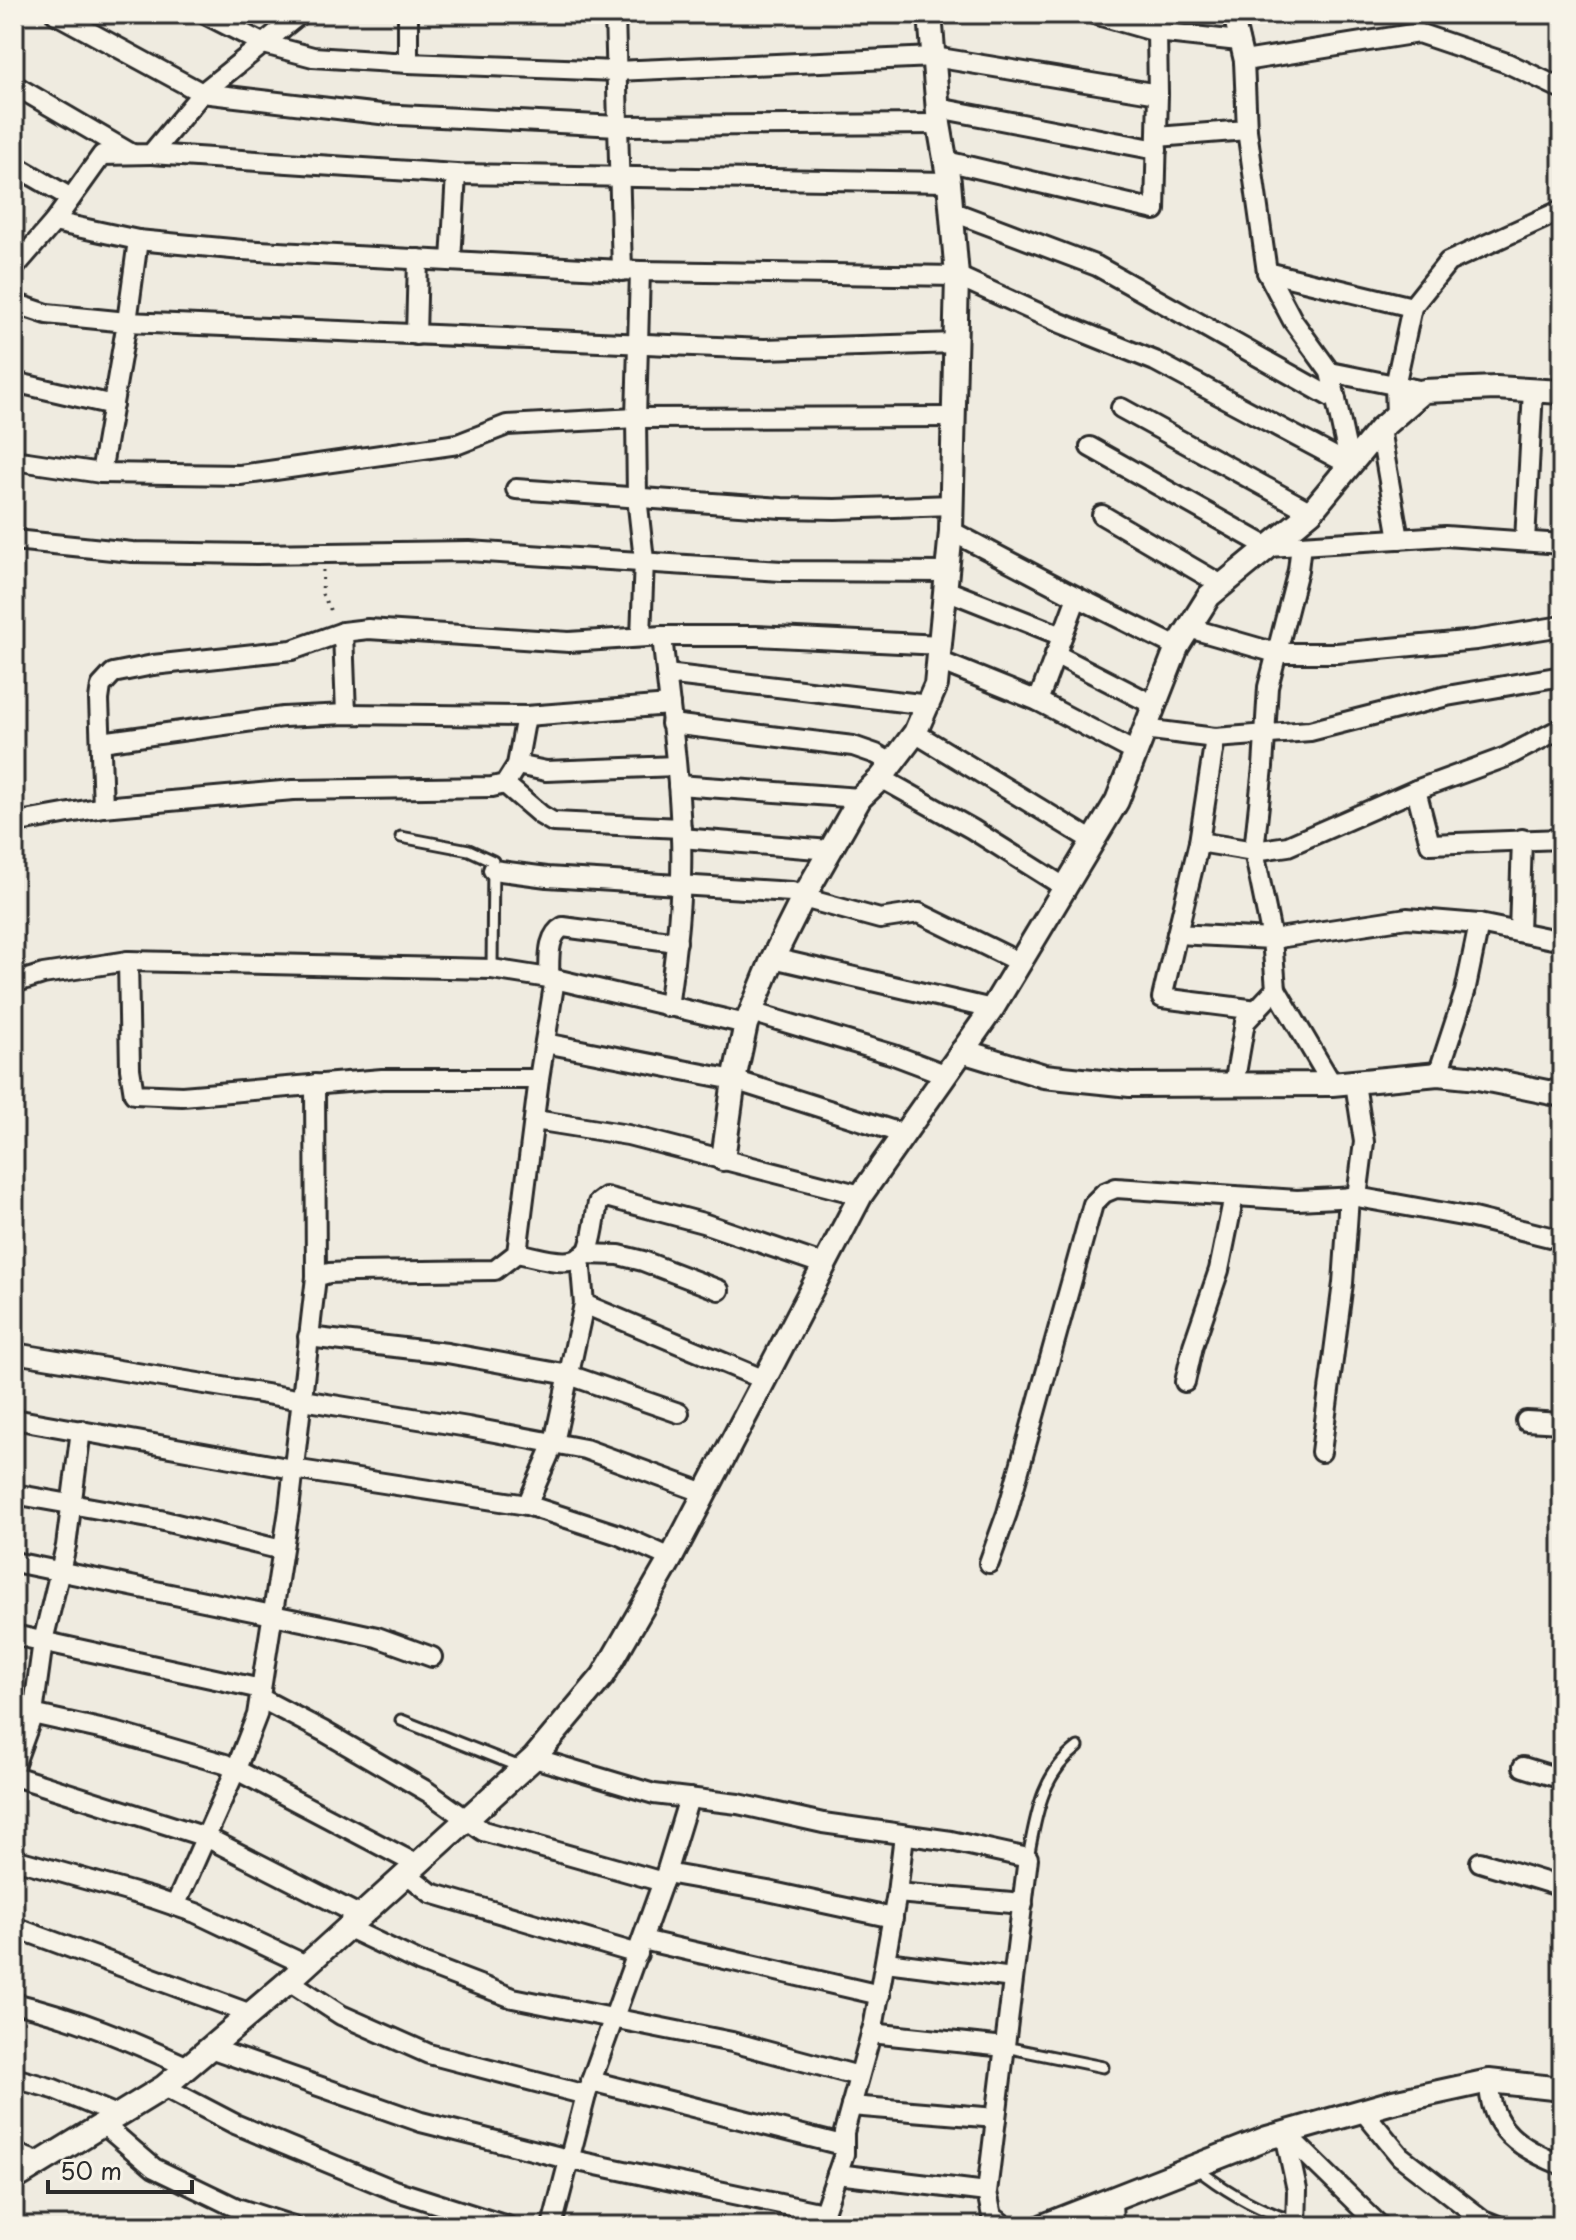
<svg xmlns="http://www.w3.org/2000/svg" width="1576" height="2240" viewBox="0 0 1576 2240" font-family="'Playpen Sans',sans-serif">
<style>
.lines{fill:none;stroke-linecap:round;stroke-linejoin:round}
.service-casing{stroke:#2b2b2b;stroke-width:15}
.minor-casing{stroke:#2b2b2b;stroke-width:24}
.tertiary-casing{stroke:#2b2b2b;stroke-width:28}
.path{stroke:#2b2b2b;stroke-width:3;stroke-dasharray:2 6;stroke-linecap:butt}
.service{stroke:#f7f3e8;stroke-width:9}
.minor{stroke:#f7f3e8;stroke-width:18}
.tertiary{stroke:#f7f3e8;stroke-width:22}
</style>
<rect width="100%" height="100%" fill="#efebe0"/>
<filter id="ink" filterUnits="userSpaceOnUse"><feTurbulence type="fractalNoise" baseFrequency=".0125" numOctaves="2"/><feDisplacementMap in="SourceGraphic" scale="16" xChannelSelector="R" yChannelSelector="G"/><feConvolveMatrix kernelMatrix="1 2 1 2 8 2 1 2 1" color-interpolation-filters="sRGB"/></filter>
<g filter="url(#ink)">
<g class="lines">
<defs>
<g id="service">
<polyline points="401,837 469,850 493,861 492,969"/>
<polyline points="401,1720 520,1767"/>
<path d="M1028 1858C1036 1816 1041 1775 1078 1747"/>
<polyline points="1005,2047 1103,2067"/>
<path d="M1195 2167C1226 2192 1258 2210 1296 2222"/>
</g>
<g id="minor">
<polyline points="56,14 202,93 380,114 618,126 939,124"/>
<polyline points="205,14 264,44 313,57 408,63"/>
<polyline points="408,14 408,63 616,71 934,57 1158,94 1157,32"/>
<polyline points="615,14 622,271"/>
<polyline points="1094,14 1157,32 1239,41"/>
<polyline points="1233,14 1244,61 1247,130 1267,272 1412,307"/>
<polyline points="1244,61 1418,33 1507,63 1562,89"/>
<polyline points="14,85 132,154"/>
<polyline points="938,108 1157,150"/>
<polyline points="1157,137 1247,130"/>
<polyline points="151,154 456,174 949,182"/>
<polyline points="946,161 1155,210 1158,94"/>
<polyline points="14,165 71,198"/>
<polyline points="951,211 1097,266 1336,400"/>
<polyline points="54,222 138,240 242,250 640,271"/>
<polyline points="138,240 127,322 764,349 956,343"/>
<polyline points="451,261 456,174"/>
<polyline points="14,268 54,222 102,155 151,154 202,93 300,14"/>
<polyline points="1267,272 1293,321 1330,372 1350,465"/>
<polyline points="14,303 47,314 127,322 101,473"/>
<polyline points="416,335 418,259"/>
<polyline points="1330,372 1424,391"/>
<polyline points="14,382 113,405"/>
<polyline points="1121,408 1311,512"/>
<polyline points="1396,416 1395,386 1412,307 1448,262 1562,210"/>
<polyline points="1380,429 1399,539"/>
<polyline points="1090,447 1268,547 1445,536 1562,544"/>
<polyline points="14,460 101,473 240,475 458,444 507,425 636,418 955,417"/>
<polyline points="516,489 782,508 835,509 952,505"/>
<polyline points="1102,515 1222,585"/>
<polyline points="951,531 1077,597 1038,701 1135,752"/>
<polyline points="14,540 132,552 256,554 469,551 782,571 947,572"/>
<polyline points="1525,541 1533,390"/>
<polyline points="1301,545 1298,570 1268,687 1263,767 1254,851 1272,939 1407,918 1479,924 1562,941"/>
<polyline points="946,590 1062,636"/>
<polyline points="1077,597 1177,647"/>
<polyline points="1189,628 1276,653 1337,653 1476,640 1562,626"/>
<polyline points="343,632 346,714"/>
<polyline points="641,636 644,560 637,497 636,418 640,271 957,276 1058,322 1155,361 1350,465"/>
<path d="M662 636C669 702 679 769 681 836 683 894 676 950 668 1007"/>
<polyline points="1055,654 1154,705"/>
<polyline points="939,661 1038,701"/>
<polyline points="666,674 929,705"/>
<polyline points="671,724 853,746 876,754 892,763"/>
<polyline points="1144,729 1215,738 1310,731 1447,696 1562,676"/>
<polyline points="915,733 1093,841"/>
<polyline points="1215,738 1199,842 1177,934 1272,939 1276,989 1245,1022 1234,1085"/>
<polyline points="101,742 283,717 346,714 526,716 670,705"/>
<polyline points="517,765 546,771 676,766"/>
<polyline points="881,778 972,829 1066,888"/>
<polyline points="505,784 541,815 553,822 681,828"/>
<polyline points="678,785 860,798"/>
<polyline points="1416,790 1430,844 1562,839"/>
<polyline points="103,807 99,700 101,686 113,673 153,665 292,650 343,632 368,629 569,642 662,636 756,636 941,645"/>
<polyline points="14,823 103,807 293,790 492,787 505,784 517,765 526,716"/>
<polyline points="681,838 830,850"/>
<polyline points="1199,842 1254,851 1288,846 1416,790 1506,757 1562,728"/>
<polyline points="493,870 547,877 792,892 803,898 880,919 919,913 1021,963"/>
<polyline points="1519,932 1522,839"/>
<polyline points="1177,934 1162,998 1257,1010"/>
<polyline points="773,958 992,1009"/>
<polyline points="128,961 130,1069 134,1094 182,1096 382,1079 539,1079"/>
<path d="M549 978C550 961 546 936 563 927L677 942"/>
<polyline points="14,983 43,974 128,961 492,969 555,979 746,1024"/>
<polyline points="1276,989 1332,1084"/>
<polyline points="751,1012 894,1055 947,1075"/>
<polyline points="545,1043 734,1080 904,1134"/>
<polyline points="1438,1074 1465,992 1479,924"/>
<polyline points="1355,1083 1364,1142 1357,1197"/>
<polyline points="315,1084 316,1277"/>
<polyline points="535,1120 628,1135 861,1195"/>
<path d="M517 1253C536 1256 579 1273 589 1248 594 1234 595 1217 598 1203L606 1197 703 1223 825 1265"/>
<polyline points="584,1254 619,1255 643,1261 719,1290"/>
<polyline points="584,1304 765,1380"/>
<polyline points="308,1337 447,1353 569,1375 679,1413"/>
<polyline points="14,1353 468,1427 585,1449 705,1493"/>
<polyline points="1185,1382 1193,1346 1219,1270 1234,1196"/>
<polyline points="14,1419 293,1469 527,1505 619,1535 671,1558"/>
<polyline points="1526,1421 1562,1423"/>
<polyline points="1321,1452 1343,1283 1349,1197"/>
<polyline points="14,1494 160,1520 282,1550"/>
<polyline points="527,1505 554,1443 584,1304 580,1257"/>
<polyline points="14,1562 331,1627 377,1637 432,1657"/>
<polyline points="989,1563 1007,1513 1093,1204 1104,1193 1116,1188 1297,1200 1357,1197 1473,1218 1562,1240"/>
<polyline points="14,1635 261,1689"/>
<polyline points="260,1698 323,1731 428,1792 483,1831 663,1882"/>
<polyline points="14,1710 118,1733 225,1764 418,1865"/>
<polyline points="534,1758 654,1794 738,1804 823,1823 951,1841 1028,1858 987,2192 992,2216 1005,2226"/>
<polyline points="14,1766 33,1714 43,1641 66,1546 81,1430"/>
<polyline points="1523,1767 1562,1779"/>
<polyline points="14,1776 206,1837 361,1916"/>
<polyline points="14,1859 152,1898 196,1913 306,1965"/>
<polyline points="1480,1862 1562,1887"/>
<polyline points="666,1873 768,1891 893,1918"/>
<polyline points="407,1874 431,1893 638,1954"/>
<polyline points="897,1893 1023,1904"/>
<polyline points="175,1906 236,1769 257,1715 289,1510 316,1277 329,1273 353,1272 495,1270 517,1253 539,1079 555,979"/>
<polyline points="14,1927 251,2014"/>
<polyline points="348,1928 419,1962 513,1998 732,2042 859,2076"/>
<polyline points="643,1940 880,1995"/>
<polyline points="886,1962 1013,1978"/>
<polyline points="289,1981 341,2015 429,2054 586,2095"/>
<path d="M14 2003C75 2017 131 2041 188 2067"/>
<polyline points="871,2033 1005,2047"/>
<polyline points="210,2048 421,2122 568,2159 823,2213"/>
<polyline points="14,2078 54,2089 117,2115"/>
<polyline points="591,2081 838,2144 843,2149"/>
<path d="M1489 2081C1489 2130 1521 2149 1562 2165"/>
<polyline points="164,2087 235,2124 394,2190 507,2226"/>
<polyline points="851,2106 996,2118"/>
<polyline points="1363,2111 1400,2156 1483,2220 1498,2226"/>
<polyline points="103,2124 154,2168 237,2208 293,2226"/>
<polyline points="1285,2133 1380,2226"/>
<polyline points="1285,2134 1297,2190 1296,2226"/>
<polyline points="14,2153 40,2163"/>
<polyline points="837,2174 987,2192"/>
<polyline points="1112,2199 1113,2226"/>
<polyline points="552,2226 586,2095 666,1873 689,1798"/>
<polyline points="819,2226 844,2154 844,2132 874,2023 897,1893 904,1835"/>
</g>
<g id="tertiary">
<polyline points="962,1051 1044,1076 1130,1085 1332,1084 1438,1074 1478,1078 1562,1095"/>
<polyline points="723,1159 734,1080 746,1024 773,958 803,898 860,798 881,778 915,733 936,685 951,531 957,276 949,182 939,124 930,14"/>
<polyline points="14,2179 164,2087 289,1981 534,1758 603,1676 671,1558 861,1195 992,1009 1117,801 1177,647 1209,596 1311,512 1380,429 1424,391 1496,388 1562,392"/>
<polyline points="1043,2226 1267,2138 1393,2102 1489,2081 1562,2089"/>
</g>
</defs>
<use href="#service" class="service-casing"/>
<use href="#minor" class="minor-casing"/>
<use href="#tertiary" class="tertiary-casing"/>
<polyline class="path" points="323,570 322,594 333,615"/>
<use href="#service" class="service"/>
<use href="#minor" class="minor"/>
<use href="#tertiary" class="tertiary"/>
</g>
</g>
<rect width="1576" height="2240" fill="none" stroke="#f7f3e8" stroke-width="48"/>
<rect x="24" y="24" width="1528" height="2192" fill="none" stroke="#2b2b2b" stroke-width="3" filter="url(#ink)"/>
<path d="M48 2180v12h144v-12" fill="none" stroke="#2b2b2b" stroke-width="4"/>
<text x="60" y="2180" font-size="24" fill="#2b2b2b" stroke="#f7f3e8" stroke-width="6" paint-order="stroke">50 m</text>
</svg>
